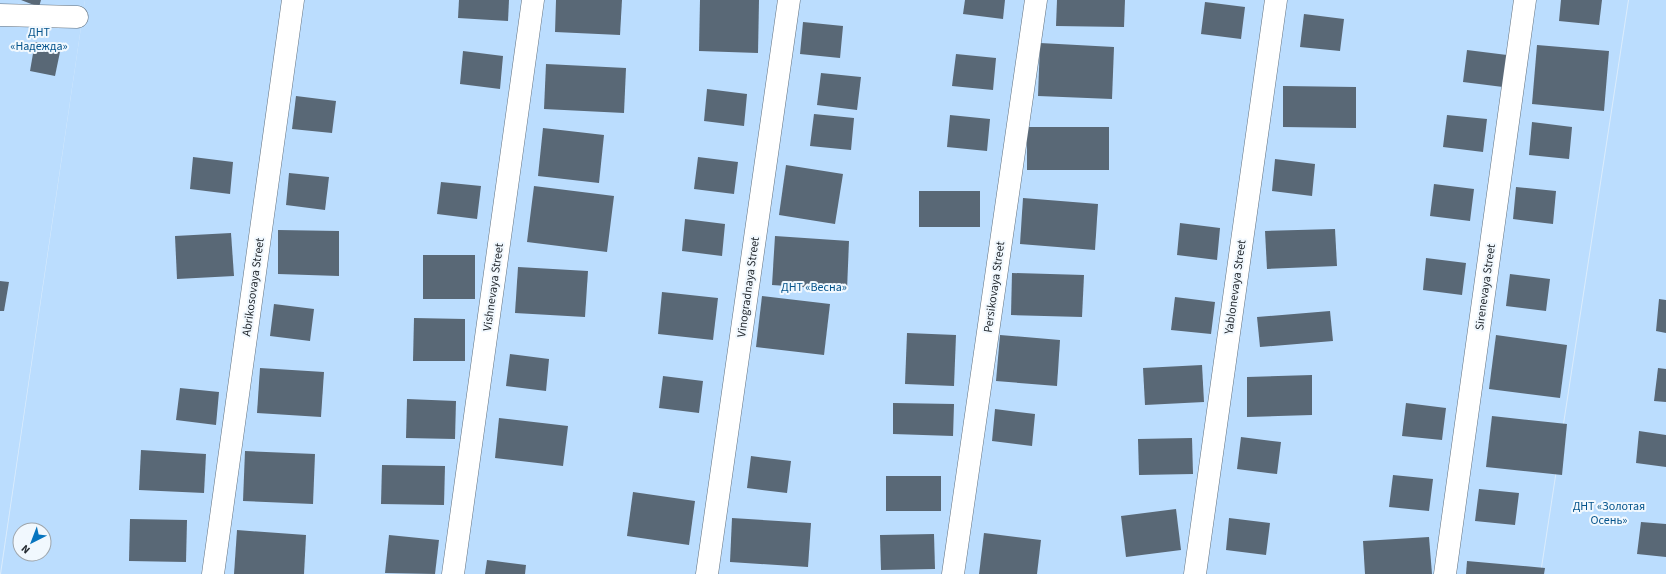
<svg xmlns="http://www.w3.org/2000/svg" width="1666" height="574" viewBox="0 0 1666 574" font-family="'Source Sans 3',sans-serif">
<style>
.green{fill:#bbddfe;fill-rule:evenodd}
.building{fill:#596876}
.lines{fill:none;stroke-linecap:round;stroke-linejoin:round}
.minor-casing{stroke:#62717f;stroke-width:23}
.minor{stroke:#fff;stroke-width:22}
.labels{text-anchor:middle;stroke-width:4;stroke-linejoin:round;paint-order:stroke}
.park-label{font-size:12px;fill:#05548c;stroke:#f1f8fe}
.street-label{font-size:12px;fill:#252b31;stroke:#f1f8fe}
</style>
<rect width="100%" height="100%" fill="#dbecfc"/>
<g class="green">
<polygon points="0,0 85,0 0,574"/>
<path d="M85 0H1628L1540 574H1ZM20 530H44V554H20Z"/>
<polygon points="1629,0 1666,0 1666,574 1541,574"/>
</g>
<g class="building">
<polygon points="21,0 41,0 39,7"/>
<polygon points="459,0 509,0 508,21 458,18"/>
<polygon points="556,0 622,0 620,35 555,32"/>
<polygon points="700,0 759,0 758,53 699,51"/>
<polygon points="965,0 1005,0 1003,19 963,14"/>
<polygon points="1057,0 1125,0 1124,27 1056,26"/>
<polygon points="1561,0 1602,0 1599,25 1559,21"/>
<polygon points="1205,2 1245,7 1241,39 1201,34"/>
<polygon points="1304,14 1344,19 1340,51 1300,47"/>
<polygon points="803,22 843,26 840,58 800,54"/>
<polygon points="35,42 61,47 55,76 30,71"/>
<polygon points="1040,43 1114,47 1112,99 1038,96"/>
<polygon points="1537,45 1609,51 1604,111 1532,104"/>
<polygon points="1467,50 1507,55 1503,87 1463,82"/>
<polygon points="463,51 503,56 500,89 460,84"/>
<polygon points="956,54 996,58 993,90 952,86"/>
<polygon points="546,64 626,68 624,113 544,109"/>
<polygon points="821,73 861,77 857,110 817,105"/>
<polygon points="1283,86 1356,87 1356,128 1283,127"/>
<polygon points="707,89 747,94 744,126 704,121"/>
<polygon points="296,96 336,101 332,133 292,129"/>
<polygon points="814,114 854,118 851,150 810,146"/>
<polygon points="950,115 990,119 987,151 947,147"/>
<polygon points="1447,115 1487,119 1483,152 1443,147"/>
<polygon points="1532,122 1572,127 1569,159 1529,155"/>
<rect x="1027" y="127" width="82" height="43"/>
<polygon points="543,128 604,135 599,183 538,176"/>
<polygon points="193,157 233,162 230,194 190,189"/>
<polygon points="698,157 738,162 734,194 694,189"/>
<polygon points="1275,159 1315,164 1312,196 1272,191"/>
<polygon points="786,165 843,174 835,224 779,215"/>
<polygon points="289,173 329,177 325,210 286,205"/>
<polygon points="441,182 481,186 477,219 437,214"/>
<polygon points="1434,184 1474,189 1470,221 1430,216"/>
<polygon points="534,186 614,196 607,252 527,242"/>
<polygon points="1516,187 1556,191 1553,224 1513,219"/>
<rect x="919" y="191" width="61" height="36"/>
<polygon points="1023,198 1098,204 1095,250 1020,244"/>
<polygon points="685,219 725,224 722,256 682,251"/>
<polygon points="1180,223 1220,228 1217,260 1177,255"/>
<polygon points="1335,229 1337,266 1267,269 1265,231"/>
<polygon points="278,230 339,231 339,276 278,274"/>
<polygon points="231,233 234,276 177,279 175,236"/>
<polygon points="775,236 849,241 847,290 772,285"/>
<rect x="423" y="255" width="52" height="44"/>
<polygon points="1426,258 1466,263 1462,295 1423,290"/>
<polygon points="518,267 588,271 585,317 515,313"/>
<polygon points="1012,273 1084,275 1082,317 1011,315"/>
<polygon points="1510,274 1550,279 1546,311 1506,306"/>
<polygon points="0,281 9,282 4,311 0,311"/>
<polygon points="662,292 718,298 713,340 658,334"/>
<polygon points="762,296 830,304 824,355 756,347"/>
<polygon points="1175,297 1215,302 1211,334 1171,330"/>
<polygon points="1659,299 1666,300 1666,333 1656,331"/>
<polygon points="274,304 314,309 310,341 270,336"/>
<polygon points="1330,311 1333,341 1260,347 1257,317"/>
<polygon points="414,318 465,319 465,361 413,361"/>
<polygon points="907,333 956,335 954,386 905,384"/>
<polygon points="1000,335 1060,340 1057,386 996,381"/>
<polygon points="1496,335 1567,345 1560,398 1489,389"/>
<polygon points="510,354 549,359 546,391 506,386"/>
<polygon points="1202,365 1204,402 1145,405 1143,368"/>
<polygon points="260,368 324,372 321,417 257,413"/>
<polygon points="1658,368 1666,369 1666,402 1654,401"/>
<polygon points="1312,375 1312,415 1247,417 1247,377"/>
<polygon points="663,376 703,381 699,413 659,408"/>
<polygon points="180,388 219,392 216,425 176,420"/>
<polygon points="407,399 456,401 455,439 406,438"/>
<polygon points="893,403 954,404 953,436 893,434"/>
<polygon points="1406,403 1446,408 1442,440 1402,436"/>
<polygon points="995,409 1035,414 1032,446 992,441"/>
<polygon points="1492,416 1567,424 1562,475 1486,467"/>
<polygon points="499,418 568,426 563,466 495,458"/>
<polygon points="1639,431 1666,435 1666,467 1636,463"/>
<polygon points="1241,437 1281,442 1277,474 1237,469"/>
<polygon points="1192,438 1193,474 1139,475 1138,439"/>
<polygon points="141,450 206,454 204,493 139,490"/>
<polygon points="245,451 315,454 313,504 243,501"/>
<polygon points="751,456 791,461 787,493 747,488"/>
<polygon points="382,465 445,466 444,505 381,504"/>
<polygon points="1393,475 1433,479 1429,511 1389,507"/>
<rect x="886" y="476" width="55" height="35"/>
<polygon points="1479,489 1519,493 1515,525 1475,521"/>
<polygon points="633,492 695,501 689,545 627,536"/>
<polygon points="1176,509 1181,550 1126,557 1121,516"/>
<polygon points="732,518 811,523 808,567 730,562"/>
<polygon points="1229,518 1270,523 1266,555 1226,550"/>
<polygon points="130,519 187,520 186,562 129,561"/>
<polygon points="1641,522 1666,524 1666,557 1637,554"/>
<polygon points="237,530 306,535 304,574 234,574"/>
<polygon points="984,533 1041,540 1037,574 979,574"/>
<polygon points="934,534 935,569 881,570 880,535"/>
<polygon points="389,535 439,540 435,574 385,573"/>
<polygon points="1429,537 1432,574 1365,574 1363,541"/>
<polygon points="487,560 526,565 525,574 485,574"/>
<polygon points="1467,561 1545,568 1544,574 1466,574"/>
</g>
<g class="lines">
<defs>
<g id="minor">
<polyline points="0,15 77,17"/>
<polyline points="213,574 293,0"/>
<polyline points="453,574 533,0"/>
<polyline points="707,574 789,0"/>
<polyline points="953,574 1036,0"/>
<polyline points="1195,574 1276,0"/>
<polyline points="1445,574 1525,0"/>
</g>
</defs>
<use href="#minor" class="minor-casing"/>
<use href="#minor" class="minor"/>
</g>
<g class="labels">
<g class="park-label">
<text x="39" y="36">ДНТ<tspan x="39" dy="14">«Надежда»</tspan></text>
<text x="814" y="291">ДНТ «Весна»</text>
<text x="1609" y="510">ДНТ «Золотая<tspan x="1609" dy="14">Осень»</tspan></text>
</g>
<g class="street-label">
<text transform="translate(253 287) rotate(-82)" y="4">Abrikosovaya Street</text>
<text transform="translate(493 287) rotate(-82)" y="4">Vishnevaya Street</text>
<text transform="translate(748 287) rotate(-82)" y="4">Vinogradnaya Street</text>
<text transform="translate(994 287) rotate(-82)" y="4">Persikovaya Street</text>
<text transform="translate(1235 287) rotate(-82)" y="4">Yablonevaya Street</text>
<text transform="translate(1485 287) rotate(-82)" y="4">Sirenevaya Street</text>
</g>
</g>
<g transform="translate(32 542) rotate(222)"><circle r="19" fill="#f1f8fe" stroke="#9fa6ac"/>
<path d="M0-3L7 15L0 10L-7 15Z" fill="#0674bf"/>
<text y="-6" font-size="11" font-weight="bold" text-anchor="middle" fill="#252b31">N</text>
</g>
</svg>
